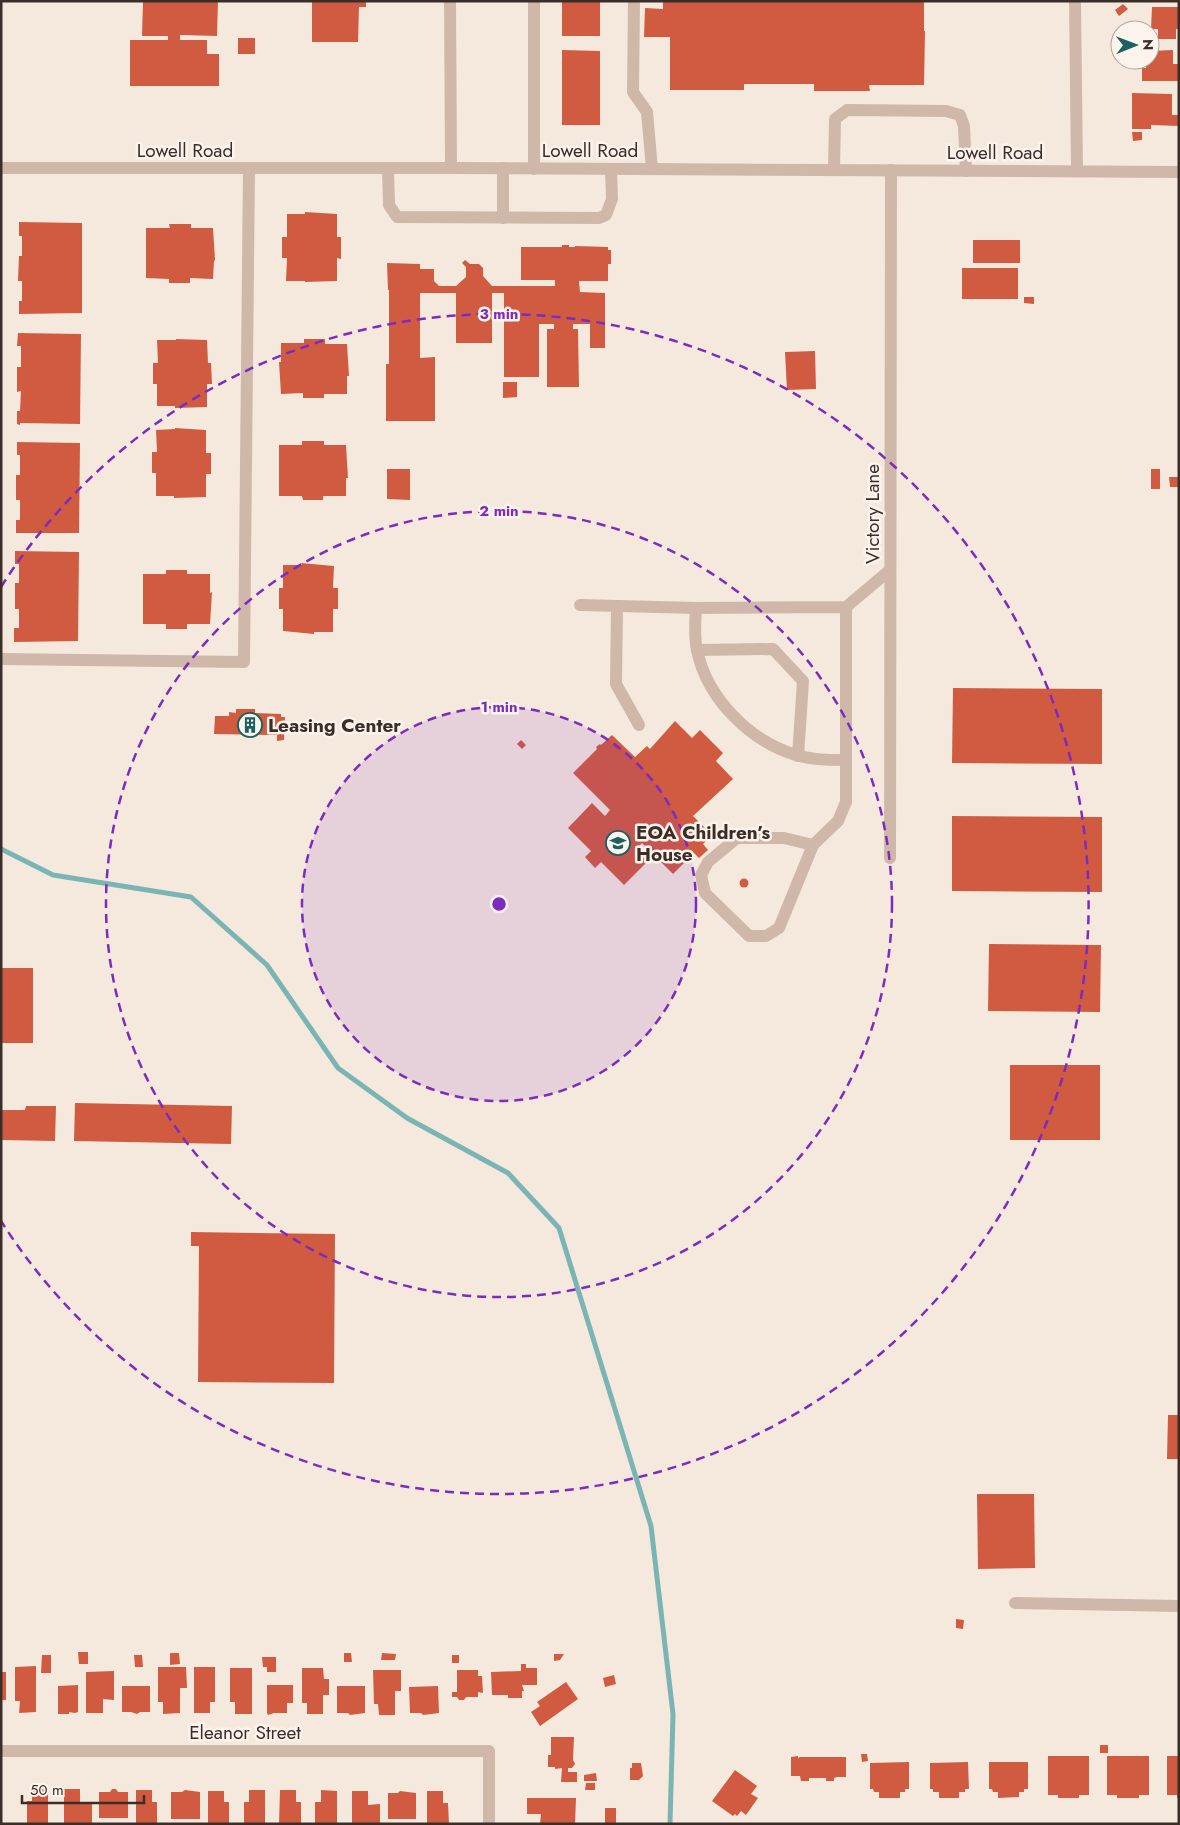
<svg xmlns="http://www.w3.org/2000/svg" width="1180" height="1825" viewBox="0 0 1180 1825" font-family="Jost,sans-serif">
<style>
.lines{fill:none;stroke-linecap:round;stroke-linejoin:round}
.stream{stroke:#7ab5b4;stroke-width:5}
.building{fill:#d15b40}
.minor{stroke:#cfb8a9;stroke-width:12}
.ring{fill:none;stroke:#7b2cbf;stroke-width:2.5;stroke-dasharray:9 6}
.labels{text-anchor:middle;stroke-width:5;stroke-linejoin:round;paint-order:stroke}
.street-label{font-size:19px;fill:#3b2e29;stroke:#fcf4ec}
.poi-label{font-size:19px;font-weight:bold;fill:#3b2e29;stroke:#fcf4ec;text-anchor:start}
.centre{fill:#7b2cbf;stroke:#fcf4ec;stroke-width:2.5}
.ring-label{font-size:15px;text-anchor:middle;font-weight:bold;fill:#7b2cbf;stroke:#fcf4ec;stroke-width:5;stroke-linejoin:round;paint-order:stroke}
</style>
<rect width="100%" height="100%" fill="#f5e9de"/>
<g class="lines">
<polyline class="stream" points="1,849 53,875 191,897 267,965 338,1068 407,1118 508,1173 559,1228 651,1526 673,1714 670,1824"/>
</g>
<g class="building">
<polygon points="143,1 218,1 217,36 180,35 180,40 207,40 207,54 219,54 219,86 130,86 130,40 168,40 168,36 142,36"/>
<polygon points="312,1 366,1 366,7 359,7 358,42 312,42"/>
<rect x="562" y="1" width="38" height="35"/>
<polygon points="663,1 924,2 924,31 925,31 924,85 869,85 870,91 814,91 814,84 744,84 744,90 670,90 670,37 644,37 645,8 663,9"/>
<polygon points="1123,4 1128,9 1119,16 1115,10"/>
<polygon points="1152,7 1179,7 1179,29 1176,29 1176,39 1158,39 1158,29 1151,29"/>
<rect x="238" y="38" width="17" height="16"/>
<polygon points="562,50 600,51 600,125 562,125"/>
<polygon points="1173,50 1173,64 1179,64 1179,81 1142,81 1142,68 1146,68 1146,60 1150,60 1150,51"/>
<polygon points="1132,93 1172,94 1172,115 1179,115 1179,126 1151,125 1151,129 1132,129"/>
<polygon points="1132,132 1142,132 1142,140 1133,141"/>
<polygon points="305,212 337,214 337,237 341,237 341,259 337,258 337,281 305,282 305,281 286,281 287,258 282,258 282,237 287,237 287,214 305,214"/>
<polygon points="19,222 82,223 82,313 19,314 19,301 22,301 22,281 18,281 19,256 22,256 22,236 19,236"/>
<polygon points="169,224 191,224 191,228 213,228 215,260 214,261 213,279 190,278 190,283 169,283 169,279 146,278 146,228 170,228"/>
<rect x="973" y="240" width="47" height="23"/>
<polygon points="562,245 569,245 569,247 575,247 575,246 608,247 608,250 611,250 611,264 608,264 608,281 579,281 580,292 605,293 605,348 590,348 590,324 573,324 573,329 578,329 579,387 547,387 547,329 554,329 554,324 539,324 539,377 504,377 504,293 492,293 492,343 456,343 456,293 420,293 420,358 435,357 435,421 386,421 386,364 389,364 389,290 388,290 387,263 420,264 420,269 434,269 434,281 439,286 456,286 466,277 466,267 462,263 465,260 470,264 479,264 483,268 483,276 492,286 555,286 555,280 521,280 521,247 562,247"/>
<rect x="962" y="268" width="56" height="31"/>
<polygon points="1024,297 1034,297 1034,304 1024,303"/>
<polygon points="18,333 81,334 80,424 20,423 20,425 17,424 17,411 20,411 21,391 17,392 17,367 21,367 21,346 17,346"/>
<polygon points="176,339 207,340 208,363 211,363 212,384 207,384 207,407 175,408 175,406 157,406 157,384 153,384 153,363 158,363 157,340 176,340"/>
<polygon points="304,339 325,339 325,344 347,344 349,376 347,376 347,394 324,394 324,398 303,398 303,393 281,394 279,362 281,362 281,343 304,343"/>
<polygon points="815,351 816,389 787,390 785,352"/>
<polygon points="503,382 517,382 517,397 503,398"/>
<polygon points="175,428 206,430 206,453 211,453 211,474 206,474 206,497 174,498 174,496 156,496 156,473 152,473 152,452 157,452 156,430 175,429"/>
<polygon points="302,441 324,441 324,445 346,445 348,478 346,478 346,496 323,496 323,500 303,500 302,496 279,496 279,445 302,445"/>
<polygon points="17,442 80,443 79,533 16,533 16,520 20,520 20,500 16,500 16,475 20,475 20,455 17,455"/>
<polygon points="387,469 410,469 410,500 387,499"/>
<rect x="1151" y="469" width="9" height="20"/>
<polygon points="1169,477 1179,477 1179,487 1170,487"/>
<polygon points="15,551 79,552 78,641 14,642 14,628 19,628 19,609 15,609 15,583 19,583 19,564 15,564"/>
<polygon points="301,563 334,566 333,588 338,588 338,609 333,609 333,632 314,632 314,634 283,631 283,609 279,609 279,588 283,588 283,565 302,565"/>
<polygon points="166,570 187,570 187,574 210,574 210,593 212,592 210,624 187,624 187,629 166,629 166,624 143,624 143,574 166,574"/>
<polygon points="953,688 1102,689 1102,764 952,763"/>
<polygon points="236,709 255,709 255,713 281,714 281,717 285,717 284,740 277,741 277,735 214,734 215,716 229,716 229,712 236,713"/>
<polygon points="675,721 692,738 700,730 723,753 716,761 733,779 693,816 712,835 703,844 708,850 699,858 694,853 673,874 642,843 637,848 649,860 624,885 601,862 595,868 585,857 591,851 568,828 592,803 605,816 610,810 573,773 597,749 596,747 600,744 601,745 612,735 635,757 647,746 650,749"/>
<polygon points="521,740 526,745 522,749 517,744"/>
<polygon points="952,816 1102,817 1102,892 952,891"/>
<circle cx="744" cy="883" r="4.5"/>
<polygon points="989,944 1101,945 1100,1012 988,1011"/>
<rect x="2" y="968" width="31" height="75"/>
<rect x="1010" y="1065" width="90" height="75"/>
<polygon points="75,1103 232,1106 231,1144 74,1141"/>
<polygon points="26,1106 56,1106 55,1141 1,1140 1,1110 25,1110"/>
<polygon points="191,1232 335,1234 334,1383 198,1382 199,1246 191,1246"/>
<polygon points="1168,1415 1179,1415 1179,1459 1167,1459"/>
<polygon points="977,1494 1034,1494 1035,1568 978,1569"/>
<polygon points="956,1619 964,1620 963,1629 956,1628"/>
<polygon points="78,1652 88,1652 88,1664 79,1664"/>
<polygon points="170,1653 179,1653 180,1664 170,1665"/>
<polygon points="344,1653 351,1653 352,1662 344,1662"/>
<polygon points="382,1653 396,1654 395,1660 381,1660"/>
<polygon points="554,1654 564,1654 560,1660 554,1661"/>
<polygon points="42,1655 51,1655 51,1673 41,1673"/>
<polygon points="134,1655 142,1655 143,1667 135,1667"/>
<rect x="452" y="1655" width="7" height="8"/>
<polygon points="262,1657 276,1657 276,1672 267,1672 267,1667 263,1667"/>
<polygon points="521,1664 526,1664 526,1668 537,1668 537,1685 522,1685 524,1691 522,1691 522,1698 508,1698 508,1695 492,1695 491,1672 521,1671"/>
<polygon points="36,1666 36,1712 19,1713 20,1701 15,1701 15,1667"/>
<polygon points="158,1667 186,1667 187,1688 180,1688 180,1713 163,1714 163,1702 158,1702"/>
<polygon points="194,1667 215,1667 215,1702 210,1702 210,1713 194,1713"/>
<polygon points="230,1668 252,1668 252,1714 235,1714 235,1702 230,1702"/>
<polygon points="302,1668 323,1668 324,1679 329,1679 329,1695 323,1695 323,1714 307,1714 307,1703 302,1703"/>
<polygon points="373,1670 401,1670 401,1691 395,1691 395,1715 379,1715 378,1704 374,1704"/>
<polygon points="457,1670 478,1670 478,1676 482,1676 483,1693 478,1692 478,1697 466,1697 464,1700 459,1700 457,1697 452,1697 452,1692 457,1692"/>
<polygon points="114,1671 114,1700 103,1699 103,1713 86,1713 86,1672"/>
<rect x="1" y="1672" width="5" height="28"/>
<polygon points="614,1675 616,1684 605,1687 603,1678"/>
<polygon points="566,1682 578,1699 540,1726 531,1712 540,1706 537,1702"/>
<polygon points="78,1685 78,1712 75,1713 69,1712 69,1714 58,1714 58,1686"/>
<polygon points="267,1685 293,1685 293,1703 287,1703 287,1713 274,1713 268,1715 267,1713"/>
<polygon points="122,1686 150,1686 150,1712 140,1712 137,1714 131,1712 122,1712"/>
<polygon points="337,1686 365,1686 365,1713 350,1715 348,1713 337,1713"/>
<polygon points="438,1686 439,1713 423,1715 421,1713 410,1713 409,1687"/>
<polygon points="551,1737 574,1737 573,1760 575,1764 572,1768 568,1768 568,1772 577,1772 577,1782 561,1782 562,1768 555,1769 555,1767 548,1767 548,1755 551,1755"/>
<rect x="1100" y="1745" width="8" height="8"/>
<polygon points="861,1754 867,1754 868,1761 862,1762"/>
<polygon points="798,1756 798,1758 800,1757 846,1757 846,1777 837,1777 834,1778 834,1781 826,1781 826,1778 809,1778 809,1781 801,1781 800,1776 791,1776 791,1757"/>
<polygon points="1048,1756 1089,1756 1089,1795 1079,1795 1079,1798 1058,1798 1058,1795 1048,1795"/>
<polygon points="1107,1756 1149,1756 1149,1795 1139,1795 1139,1798 1117,1798 1117,1795 1107,1795"/>
<polygon points="1167,1756 1179,1756 1179,1798 1177,1798 1177,1795 1167,1795"/>
<polygon points="909,1762 909,1789 905,1789 905,1792 900,1792 900,1798 879,1798 879,1792 874,1792 873,1789 870,1789 870,1763"/>
<polygon points="968,1762 969,1789 965,1789 965,1792 959,1792 959,1798 939,1798 939,1792 933,1792 933,1789 930,1789 930,1763"/>
<polygon points="989,1762 1028,1762 1028,1789 1024,1789 1024,1792 1019,1792 1019,1797 998,1798 998,1792 993,1792 992,1789 989,1789"/>
<polygon points="632,1763 641,1763 643,1776 639,1780 630,1780 630,1768 632,1768"/>
<polygon points="735,1770 757,1786 751,1794 758,1798 746,1815 741,1811 737,1816 735,1814 733,1816 712,1801"/>
<polygon points="596,1773 597,1781 584,1781 584,1775"/>
<polygon points="586,1783 595,1783 595,1790 585,1790"/>
<polygon points="32,1789 48,1789 48,1824 27,1824 27,1801 32,1801"/>
<polygon points="64,1789 80,1789 80,1804 92,1803 92,1824 64,1824"/>
<polygon points="112,1789 116,1789 118,1792 128,1792 128,1818 99,1818 99,1792 110,1792"/>
<polygon points="136,1790 152,1790 152,1802 157,1802 157,1824 136,1824"/>
<polygon points="185,1790 200,1792 200,1819 171,1819 171,1792 182,1792"/>
<polygon points="249,1790 265,1790 265,1824 244,1824 244,1802 249,1802"/>
<polygon points="280,1790 296,1790 296,1802 301,1802 301,1824 279,1824"/>
<polygon points="321,1790 337,1791 337,1824 315,1824 315,1802 321,1802"/>
<polygon points="208,1791 224,1791 224,1802 229,1802 229,1824 208,1824"/>
<polygon points="352,1791 368,1791 368,1805 380,1804 380,1824 352,1824"/>
<polygon points="400,1791 416,1793 416,1819 388,1819 388,1793 398,1793"/>
<polygon points="427,1791 443,1791 443,1803 448,1803 449,1824 427,1824"/>
<polygon points="527,1798 576,1798 575,1824 540,1824 541,1814 527,1814"/>
<rect x="605" y="1808" width="11" height="16"/>
</g>
<g class="lines">
<g class="minor">
<polyline points="450,1 451,168"/>
<polyline points="634,1 633,92 647,112 652,169"/>
<polyline points="1075,1 1077,171"/>
<polyline points="1,168 451,168 1179,172"/>
<polyline points="388,168 389,205 397,217 599,218 606,215 612,199 611,169"/>
<polyline points="503,168 503,218"/>
<polyline points="534,169 534,1"/>
<polyline points="834,170 835,119 847,110 946,111 960,115 964,126 966,171"/>
<polyline points="580,605 696,608"/>
<polyline points="617,606 616,684 639,725"/>
<path d="M846 607V760C829 760 812 760 796 755 750 741 707 699 697 650 694 637 695 622 696 608L846 607 890 570"/>
<polyline points="697,650 773,649 803,681 798,756"/>
<polyline points="1,659 244,662 249,168"/>
<polyline points="813,845 784,838 737,838 708,862 701,875 705,893 749,936 766,936 779,928 813,845 838,821 846,802 846,760"/>
<polyline points="890,858 891,170"/>
<polyline points="1015,1603 1179,1606"/>
<polyline points="1,1751 489,1751 489,1824"/>
</g>
</g>
<circle cx="499" cy="904" r="197" fill="#7b2cbf" fill-opacity=".12"/>
<g class="ring">
<circle cx="499" cy="904" r="197"/>
<circle cx="499" cy="904" r="393"/>
<path d="M1 587A590 590 0 1 1 1 1221"/>
</g>
<defs>
<symbol id="building-ring" viewBox="-11 -11 22 22"><circle r="9.5" fill="#fcf4ec" stroke="#1a6162" stroke-width="1.5"/><path d="M-4-6H4V6H1V3H-1V6H-4ZM-2.5-4.3h1.7v1.8h-1.7ZM.8-4.3h1.7v1.8H.8ZM-2.5-1h1.7V.8h-1.7ZM.8-1h1.7V.8H.8Z" fill="#1a6162"/></symbol>
<symbol id="school-ring" viewBox="-11 -11 22 22"><circle r="9.5" fill="#fcf4ec" stroke="#1a6162" stroke-width="1.5"/><path d="M0-5L7-2L0 1L-7-2ZM-4 1L0 2.5L4 1V4Q0 6-4 4Z" fill="#1a6162"/></symbol>
</defs>
<g fill-rule="evenodd">
<use href="#building-ring" x="236" y="711" width="28" height="28"/>
<use href="#school-ring" x="604" y="829" width="28" height="28"/>
</g>
<g class="labels">
<g class="street-label">
<text x="185" y="157">Lowell Road</text>
<text x="590" y="157">Lowell Road</text>
<text x="995" y="159">Lowell Road</text>
<text transform="translate(872 514) rotate(-90)" y="7">Victory Lane</text>
<text x="245" y="1739">Eleanor Street</text>
</g>
<g class="poi-label">
<text x="268" y="732">Leasing Center</text>
<text x="636" y="839">EOA Children’s<tspan x="636" dy="22">House</tspan></text>
</g>
</g>
<circle cx="499" cy="904" r="8" class="centre"/>
<g class="ring-label">
<text x="499" y="319">3 min</text>
<text x="499" y="516">2 min</text>
<text x="499" y="712">1 min</text>
</g>
<rect width="1180" height="1825" fill="none" stroke="#3b2e29" stroke-width="5"/>
<g transform="translate(1135 45) rotate(89)"><circle r="24" fill="#fcf4ec" stroke="#afa59e"/>
<path d="M0-4L9 19L0 12L-9 19Z" fill="#1a6162"/>
<text y="-8" font-size="14" font-weight="bold" text-anchor="middle" fill="#3b2e29">N</text>
</g>
<path d="M22 1795v8h122v-8" fill="none" stroke="#3b2e29" stroke-width="2.5"/>
<text x="30" y="1795" font-size="15" fill="#3b2e29" stroke="#fcf4ec" stroke-width="4" paint-order="stroke">50 m</text>
</svg>
